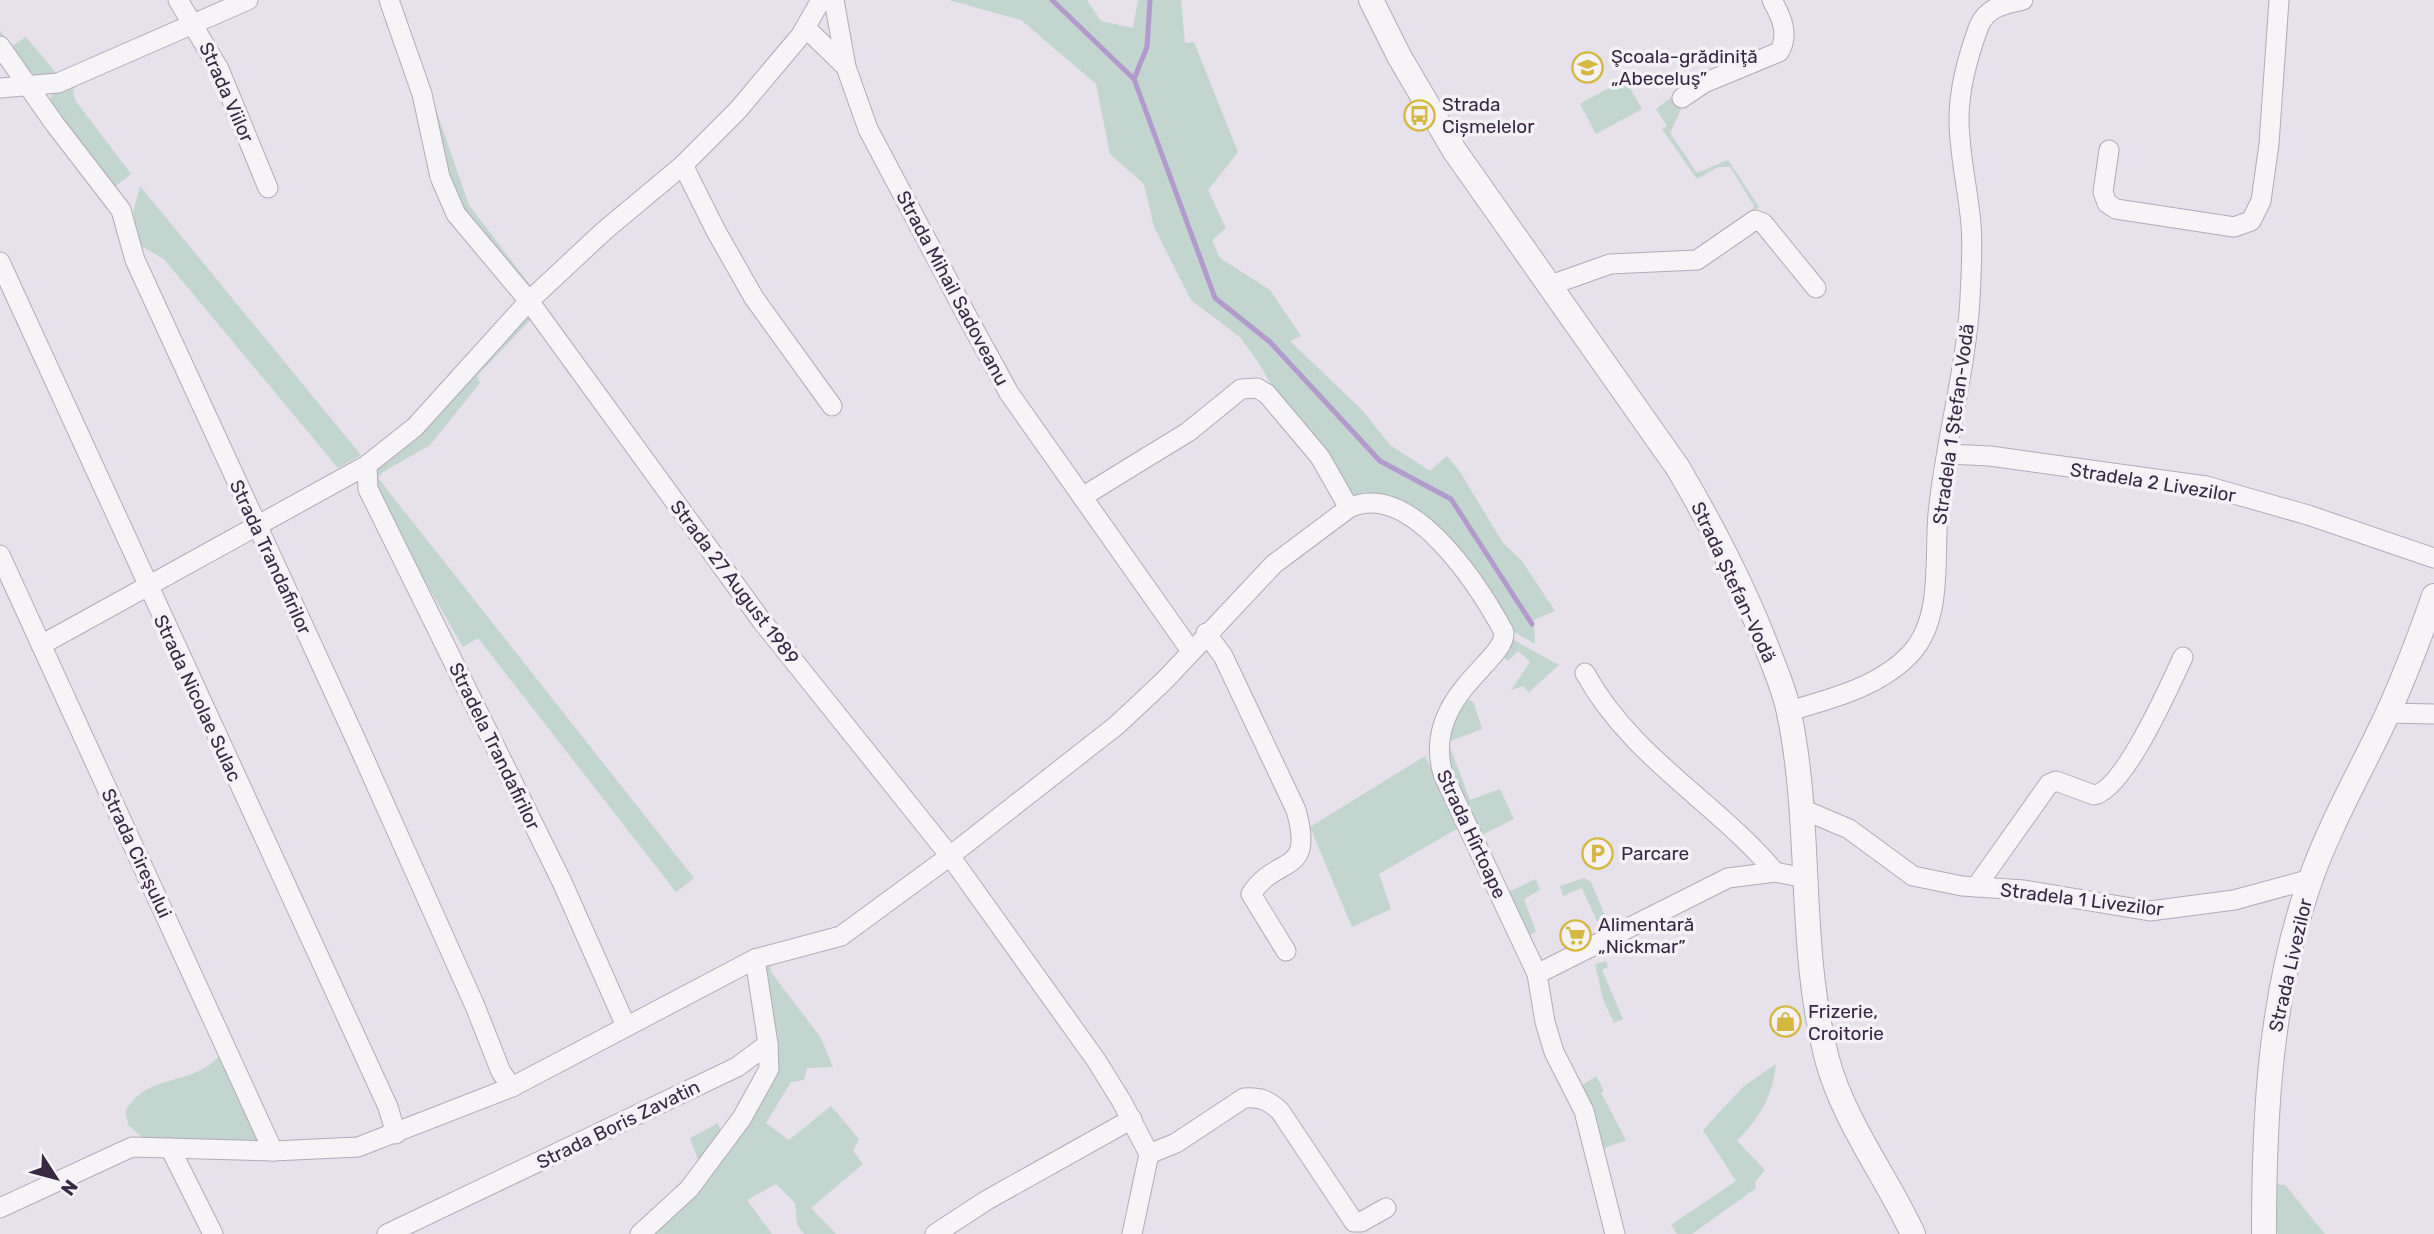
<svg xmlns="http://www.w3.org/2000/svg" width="2434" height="1234" viewBox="0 0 2434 1234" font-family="Rubik,sans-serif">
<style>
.green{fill:#c2d5cf}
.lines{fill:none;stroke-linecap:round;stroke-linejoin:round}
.stream{stroke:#b29acc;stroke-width:5}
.minor-casing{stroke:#b2aab8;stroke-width:21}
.tertiary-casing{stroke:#b2aab8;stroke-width:26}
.minor{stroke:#f7f4f8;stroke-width:19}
.tertiary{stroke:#f7f4f8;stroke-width:24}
.labels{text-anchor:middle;stroke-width:7;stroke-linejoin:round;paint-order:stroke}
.poi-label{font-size:19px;fill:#382843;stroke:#f4f1f7;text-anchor:start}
.street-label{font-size:19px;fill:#382843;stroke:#f4f1f7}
</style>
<rect width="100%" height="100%" fill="#e6e1ea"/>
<g class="green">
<polygon points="949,0 1087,0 1101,21 1133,28 1138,0 1181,0 1185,43 1194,42 1238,152 1208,190 1226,228 1212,240 1220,258 1270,290 1301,336 1290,341 1363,411 1390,445 1430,471 1447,456 1460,472 1503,543 1522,561 1555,611 1534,620 1535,644 1507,628 1441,535 1350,498 1279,399 1259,363 1240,337 1191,300 1154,227 1144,184 1110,154 1096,84 1021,20"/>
<polygon points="408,30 469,205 530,285 526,289 489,249 447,184"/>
<polygon points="0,31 12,46 26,37 57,74 31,77 0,39"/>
<polygon points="1625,79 1642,109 1596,134 1580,104"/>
<path d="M79 83 73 90 75 100 131 174 113 188 49 105C51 88 63 87 79 83Z"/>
<polygon points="1675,95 1683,105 1670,133 1697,173 1728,160 1759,207 1749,216 1754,206 1730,167 1718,167 1697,179 1662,129 1667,126 1656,109"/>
<polygon points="140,186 361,455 338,468 164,259 139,245 133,213"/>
<polygon points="528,314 531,319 477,376 480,383 430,445 383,472 378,478 694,878 676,892 478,638 463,647 377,498 378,467 418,438"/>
<polygon points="1512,639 1559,665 1529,692 1523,686 1511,690 1530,662 1518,651 1508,661 1498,653"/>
<polygon points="1463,696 1474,703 1482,729 1448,742 1470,800 1500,789 1514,819 1482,835 1508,892 1536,879 1540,890 1524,899 1536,932 1524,937 1444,756 1448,730"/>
<polygon points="1425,756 1460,827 1379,874 1391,909 1352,927 1310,827"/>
<polygon points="1584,878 1591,882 1612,933 1604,936 1582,888 1563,896 1560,886"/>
<polygon points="1606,961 1608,967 1602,970 1623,1019 1614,1023 1603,999 1595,964"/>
<polygon points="770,962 771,972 821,1038 833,1067 807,1068 804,1080 791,1082 766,1123 789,1140 831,1106 859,1139 853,1151 863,1164 811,1208 836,1234 804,1234 797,1225 795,1203 776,1184 747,1200 772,1234 648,1234 776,1068 762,971"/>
<path d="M219 1056 259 1141 145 1139 129 1126 125 1112C148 1071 191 1088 219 1056Z"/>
<path d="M1776 1064C1772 1099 1760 1116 1737 1141L1765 1170 1755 1182 1756 1188 1692 1234H1677L1671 1225 1736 1181 1703 1130 1743 1087Z"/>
<polygon points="1596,1076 1604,1091 1601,1093 1626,1140 1602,1149 1581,1086"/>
<polygon points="718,1123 723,1137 699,1162 690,1138"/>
<polygon points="2273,1184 2285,1185 2325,1234 2278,1234 2275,1228"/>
</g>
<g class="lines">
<g class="stream">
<polyline points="1052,0 1134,79 1215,298 1270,342 1380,461 1451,499 1532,624"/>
<polyline points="1134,79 1147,47 1150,0"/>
</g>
<defs>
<g id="minor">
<polyline points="178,0 219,69 268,188"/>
<polyline points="389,0 422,94 440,177 456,214 529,301 761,620 950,856 1096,1060 1122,1102 1149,1154 1132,1234"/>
<polyline points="834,0 846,67 868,129 969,320 1009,393 1191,651"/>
<polyline points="806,28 846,67"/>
<polyline points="0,46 54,123 121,210 135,260 355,738 475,1006 501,1072 512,1087"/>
<polyline points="0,88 58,83 248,0"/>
<path d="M1682 98 1704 83 1779 52C1790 35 1781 16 1772 0"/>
<polyline points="2109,150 2103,192 2107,203 2116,209 2234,227 2251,221 2261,201 2269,144 2279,0"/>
<polyline points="683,165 716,231 754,298 832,406"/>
<polyline points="0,262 388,1107 396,1134"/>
<polyline points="1551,285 1610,264 1697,260 1755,220 1763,223 1816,288"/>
<polyline points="1947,454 1990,456 2206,486 2308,515 2434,558"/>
<polyline points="367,465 368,489 562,882 626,1026"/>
<polyline points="1082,497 1188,432 1241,389 1257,388 1267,394 1320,457 1349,508"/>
<polyline points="0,555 273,1151"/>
<path d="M1206 633 1223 656 1296 810C1315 877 1277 854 1251 894L1286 951"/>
<polyline points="41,645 367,465 415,427 529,301 604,231 683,165 738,110 801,35 821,0"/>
<path d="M1585 673C1631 757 1715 801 1775 872"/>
<path d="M1789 711C1831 699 1882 686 1912 652 1943 617 1934 557 1938 514 1945 441 1966 372 1970 299 1971 274 1973 249 1971 224 1968 189 1959 154 1959 119 1959 89 1969 53 1979 26 1987 7 2005 4 2023 0"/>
<polyline points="2388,713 2434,714"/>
<polyline points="1802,809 1849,829 1913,876 1962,886 2024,890 2150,911 2234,900 2311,879"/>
<path d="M1976 887 2049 784 2056 781 2094 795C2124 790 2170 685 2183 657"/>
<polyline points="170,1148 213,1234"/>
<path d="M1149 1154 1176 1143 1244 1098C1261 1097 1268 1100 1280 1111L1354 1222H1361L1386 1208"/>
<path d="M0 1208 132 1147 273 1151 358 1147 512 1087 755 959 841 936 950 856 1117 725 1165 680 1274 564 1349 508C1411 479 1479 586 1504 632 1507 661 1421 697 1443 774L1537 974"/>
<polyline points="387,1234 737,1067 768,1044 755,959"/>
<polyline points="640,1234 689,1189 742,1118 769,1069 768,1044"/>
<polyline points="935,1234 987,1200 1132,1119"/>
<polyline points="1615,1234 1584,1111 1554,1052 1545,1022 1537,974 1728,878 1775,872 1805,878"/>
</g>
<g id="tertiary">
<path d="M1371 0 1399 56 1454 150 1678 468C1712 526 1743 585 1767 648 1775 669 1785 691 1789 713 1813 827 1797 945 1827 1059 1844 1122 1886 1176 1913 1234"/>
<path d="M2264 1234C2264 1113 2270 994 2311 878 2331 822 2362 769 2387 715 2405 676 2420 636 2434 596"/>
</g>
</defs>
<use href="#minor" class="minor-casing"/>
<use href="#tertiary" class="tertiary-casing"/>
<use href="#minor" class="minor"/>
<use href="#tertiary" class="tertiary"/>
</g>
<defs>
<symbol id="school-ring" viewBox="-11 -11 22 22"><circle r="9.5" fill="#f4f1f7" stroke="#d5b840" stroke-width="1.5"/><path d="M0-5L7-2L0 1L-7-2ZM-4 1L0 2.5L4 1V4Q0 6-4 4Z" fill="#d5b840"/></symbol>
<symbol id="bus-ring" viewBox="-11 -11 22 22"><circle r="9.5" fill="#f4f1f7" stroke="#d5b840" stroke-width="1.5"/><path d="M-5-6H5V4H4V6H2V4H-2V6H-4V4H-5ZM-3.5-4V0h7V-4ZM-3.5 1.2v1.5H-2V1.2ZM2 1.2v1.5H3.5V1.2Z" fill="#d5b840"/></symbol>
<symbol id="parking-ring" viewBox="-11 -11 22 22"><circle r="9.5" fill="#f4f1f7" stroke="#d5b840" stroke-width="1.5"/><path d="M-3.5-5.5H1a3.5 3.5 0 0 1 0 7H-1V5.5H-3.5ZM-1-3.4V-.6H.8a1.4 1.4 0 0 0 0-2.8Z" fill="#d5b840"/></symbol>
<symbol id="supermarket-ring" viewBox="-11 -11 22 22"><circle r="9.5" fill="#f4f1f7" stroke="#d5b840" stroke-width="1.5"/><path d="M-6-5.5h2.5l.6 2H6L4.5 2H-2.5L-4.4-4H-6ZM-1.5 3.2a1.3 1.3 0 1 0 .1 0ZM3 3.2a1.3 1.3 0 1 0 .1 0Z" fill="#d5b840"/></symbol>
<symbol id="shop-ring" viewBox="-11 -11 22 22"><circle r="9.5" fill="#f4f1f7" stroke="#d5b840" stroke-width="1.5"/><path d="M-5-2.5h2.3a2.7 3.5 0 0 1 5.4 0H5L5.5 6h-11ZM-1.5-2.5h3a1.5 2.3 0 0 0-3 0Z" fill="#d5b840"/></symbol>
</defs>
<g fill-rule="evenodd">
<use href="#school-ring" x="1570" y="50" width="35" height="35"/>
<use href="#bus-ring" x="1402" y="98" width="35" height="35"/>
<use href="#parking-ring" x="1580" y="836" width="35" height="35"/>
<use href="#supermarket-ring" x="1558" y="918" width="35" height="35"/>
<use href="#shop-ring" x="1768" y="1004" width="35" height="35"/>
</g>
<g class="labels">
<g class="poi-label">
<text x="1611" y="63">Şcoala-grădiniţă<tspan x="1611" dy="22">„Abeceluş”</tspan></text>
<text x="1442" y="111">Strada<tspan x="1442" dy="22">Cișmelelor</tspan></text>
<text x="1621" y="860">Parcare</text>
<text x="1598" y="931">Alimentară<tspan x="1598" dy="22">„Nickmar”</tspan></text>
<text x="1808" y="1018">Frizerie,<tspan x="1808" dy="22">Croitorie</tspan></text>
</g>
<g class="street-label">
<text transform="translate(227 92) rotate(66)" y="7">Strada Viilor</text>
<text transform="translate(953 288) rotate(62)" y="7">Strada Mihail Sadoveanu</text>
<text transform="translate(1953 424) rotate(-82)" y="7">Stradela 1 Ștefan-Vodă</text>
<text transform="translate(2153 482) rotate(9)" y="7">Stradela 2 Livezilor</text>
<text transform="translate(271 557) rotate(65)" y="7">Strada Trandafirilor</text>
<text transform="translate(735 582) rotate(53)" y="7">Strada 27 August 1989</text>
<text transform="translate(1734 582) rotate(65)" y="7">Strada Ștefan-Vodă</text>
<text transform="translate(198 698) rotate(65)" y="7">Strada Nicolae Sulac</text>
<text transform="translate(495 746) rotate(64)" y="7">Stradela Trandafirilor</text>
<text transform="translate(1472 834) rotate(65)" y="7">Strada Hîrtoape</text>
<text transform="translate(137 853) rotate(65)" y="7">Strada Cireşului</text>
<text transform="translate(2082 899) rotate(7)" y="7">Stradela 1 Livezilor</text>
<text transform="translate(2290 965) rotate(-77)" y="7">Strada Livezilor</text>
<text transform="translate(618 1124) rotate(-26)" y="7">Strada Boris Zavatin</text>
</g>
</g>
<g transform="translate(56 1178) rotate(126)" stroke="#f4f1f7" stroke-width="5" paint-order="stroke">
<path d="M0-5L12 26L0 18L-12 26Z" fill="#382843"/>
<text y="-10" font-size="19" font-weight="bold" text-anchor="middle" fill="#382843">N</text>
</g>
</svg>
